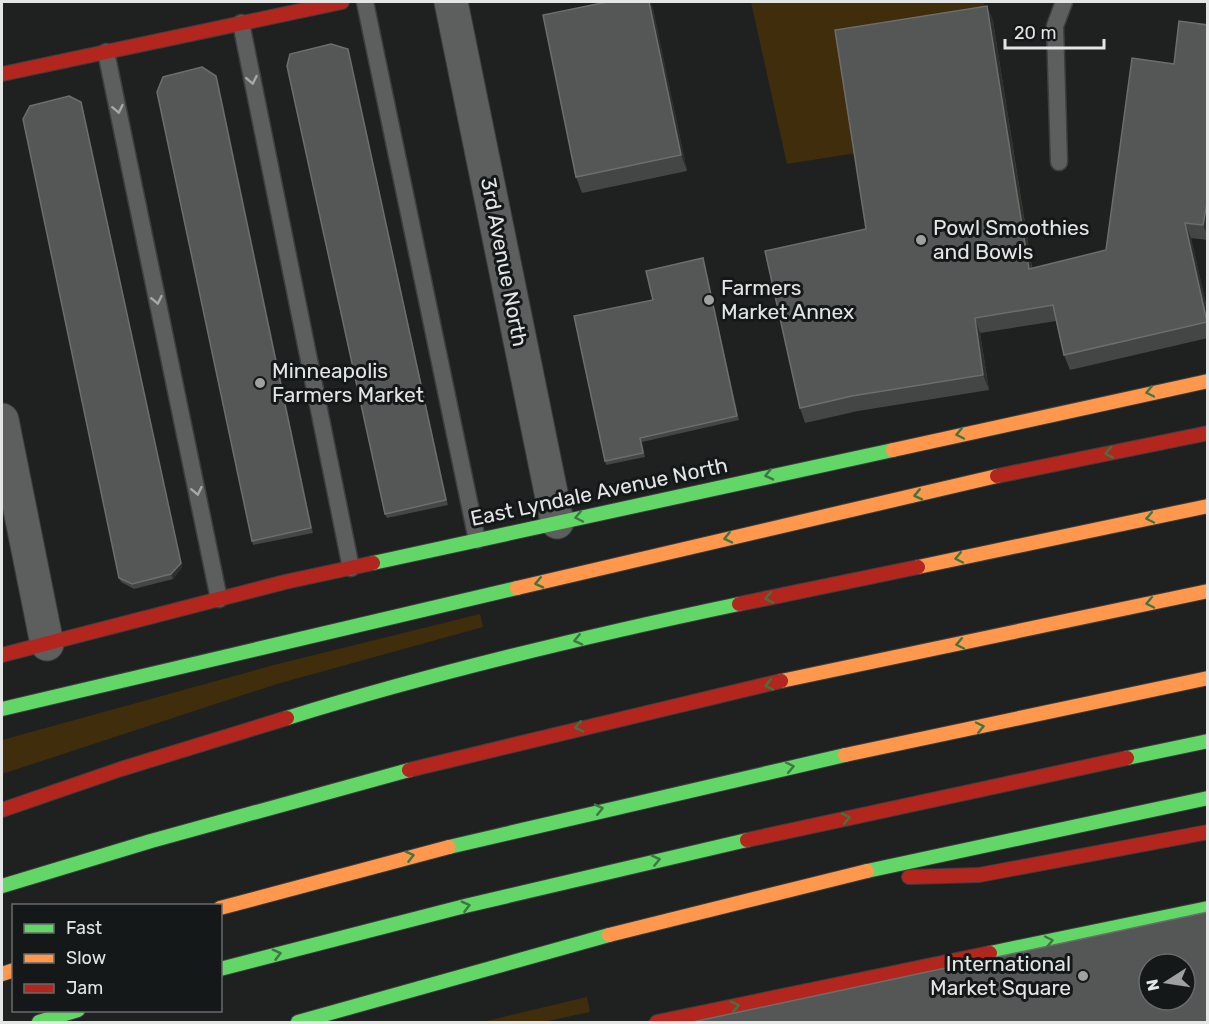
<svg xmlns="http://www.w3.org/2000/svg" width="1209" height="1024" viewBox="0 0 1209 1024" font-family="Rubik,sans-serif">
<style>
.green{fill:#3f2d0c}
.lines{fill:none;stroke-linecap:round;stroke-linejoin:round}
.lane-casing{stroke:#3d3e3e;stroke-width:19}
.street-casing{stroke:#3d3e3e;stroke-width:35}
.fast-casing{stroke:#3d3e3e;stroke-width:16}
.slow-casing{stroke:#3d3e3e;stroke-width:16}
.jam-casing{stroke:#3d3e3e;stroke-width:16}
.lane{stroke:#5d5f5f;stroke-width:16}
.street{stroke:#5d5f5f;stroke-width:33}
.fast{stroke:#63d668;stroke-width:14}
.slow{stroke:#ff974d;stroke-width:14}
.jam{stroke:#b3261e;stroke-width:14}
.wall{fill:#444646}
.shaded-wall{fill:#2e3030}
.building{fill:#555757;stroke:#6c6e6e;stroke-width:1.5;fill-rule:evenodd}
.oneway{stroke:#a7a9a9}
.oneway2{stroke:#3c7740}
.poi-dot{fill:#9fa1a1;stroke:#151819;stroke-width:2}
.labels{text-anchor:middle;stroke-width:6;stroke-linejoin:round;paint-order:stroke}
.poi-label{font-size:21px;fill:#e4e6e6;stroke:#151819;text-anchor:start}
.street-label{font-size:21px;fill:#e4e6e6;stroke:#151819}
</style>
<rect width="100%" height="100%" fill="#1f2121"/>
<g class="green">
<polygon points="751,2 983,2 993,21 1041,323 980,333 989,390 856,153 787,164"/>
<polygon points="480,614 483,627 277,684 2,774 2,740 274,665"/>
<polygon points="587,997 590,1012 543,1022 482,1022"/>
</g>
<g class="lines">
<defs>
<g id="lane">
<polyline points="365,2 477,540"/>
<polyline points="241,23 351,568"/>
<polyline points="106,52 219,599"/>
<polyline points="1059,162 1055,26 1064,2"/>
</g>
<g id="street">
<polyline points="451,2 557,522"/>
<polyline points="2,420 47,644"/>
</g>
<g id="fast">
<polyline points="373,563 893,450"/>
<polyline points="2,709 517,588"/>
<path d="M287 718C435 672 587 636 739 604"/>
<polyline points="1127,758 1208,741"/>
<polyline points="449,847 845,755"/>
<polyline points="867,871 1208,798"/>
<polyline points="2,886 151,841 409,770"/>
<polyline points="990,953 1208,908"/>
<polyline points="220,969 465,906 747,840"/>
<polyline points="39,1022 78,1010"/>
<polyline points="298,1022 609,935"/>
</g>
<g id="slow">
<polyline points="893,450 1208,381"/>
<polyline points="918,567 1208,506"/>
<polyline points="517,588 997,476"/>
<polyline points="781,681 1208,591"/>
<polyline points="845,755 1208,678"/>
<polyline points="220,908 449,847"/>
<polyline points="609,935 867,871"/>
<polyline points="2,974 14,970"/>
</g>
<g id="jam">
<polyline points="2,74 342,2"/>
<polyline points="997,476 1208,433"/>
<polyline points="739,604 918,567"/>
<polyline points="2,655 285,582 373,563"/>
<polyline points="409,770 781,681"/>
<polyline points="2,810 121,769 287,718"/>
<polyline points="747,840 1127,758"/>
<polyline points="909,877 979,875 1208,832"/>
<polyline points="657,1022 990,953"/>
</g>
</defs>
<use href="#lane" class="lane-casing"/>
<use href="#street" class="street-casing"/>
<use href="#fast" class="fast-casing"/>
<use href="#slow" class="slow-casing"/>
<use href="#jam" class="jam-casing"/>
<use href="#lane" class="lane"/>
<use href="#street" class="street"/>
<use href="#fast" class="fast"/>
<use href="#slow" class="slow"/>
<use href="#jam" class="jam"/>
</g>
<g class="wall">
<polygon points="607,2 650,2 653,9 687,171 582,193 576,177"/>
<polygon points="987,6 993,21 1032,268 1106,250 1174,64 1208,25 1208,240 1191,238 1208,313 1208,338 1070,370 1064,355 1056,321 980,333 989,390 858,411 805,423 800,408"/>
<polygon points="349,54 448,505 387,518 385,514"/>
<polygon points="216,76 313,533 253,545 252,541"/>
<polygon points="82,106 182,567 173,579 134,589 121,582 119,578"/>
<polygon points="704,263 739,420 642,442 645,457 606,465 605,461 653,300"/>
</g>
<g class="shaded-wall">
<polygon points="649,2 650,2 653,9 687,171 681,155"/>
<polygon points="987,6 993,21 1034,284 1029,269"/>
<polygon points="348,49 349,54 448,505 446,500"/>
<polygon points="216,76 218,80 313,533 311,528"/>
<polygon points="81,102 182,567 173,579 171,574"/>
<polygon points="1208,198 1208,236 1203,225"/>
<polygon points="1185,223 1191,238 1208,313 1208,323"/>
<polygon points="703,258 704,263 739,420 737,416"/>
<polygon points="975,318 980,333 989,390 983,375"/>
</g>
<g class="building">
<polygon points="607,2 649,2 681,155 576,177 543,15"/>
<polygon points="987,6 1029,269 1106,250 1132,58 1174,64 1179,21 1208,25 1208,198 1203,225 1185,223 1207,322 1064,355 1053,305 975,318 983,375 852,396 800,408 765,251 866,229 835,30"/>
<polygon points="331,44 348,49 446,500 385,514 287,66 290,54"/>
<polygon points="202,67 216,76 311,528 252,541 157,92 163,77"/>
<polygon points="69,96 81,102 181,563 171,574 132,584 119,578 23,119 30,106"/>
<polygon points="703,258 737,416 640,438 643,453 605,461 574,316 653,300 646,271"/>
<path d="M1208 912V1023H688ZM1149 964H1185V1000H1149Z"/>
</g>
<defs><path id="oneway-chevron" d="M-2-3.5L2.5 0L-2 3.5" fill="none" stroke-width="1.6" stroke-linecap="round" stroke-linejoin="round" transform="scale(1.5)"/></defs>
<g class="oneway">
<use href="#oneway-chevron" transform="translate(252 80) rotate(79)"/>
<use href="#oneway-chevron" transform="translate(118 109) rotate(78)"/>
<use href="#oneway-chevron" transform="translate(157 300) rotate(78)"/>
<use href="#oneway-chevron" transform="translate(197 491) rotate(78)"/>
</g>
<g class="oneway2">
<use href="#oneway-chevron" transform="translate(1150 392) rotate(168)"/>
<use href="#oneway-chevron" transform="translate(960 434) rotate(168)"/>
<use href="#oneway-chevron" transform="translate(1109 453) rotate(169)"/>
<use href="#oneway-chevron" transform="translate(769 475) rotate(167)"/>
<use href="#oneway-chevron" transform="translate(918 495) rotate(167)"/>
<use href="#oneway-chevron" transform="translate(579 517) rotate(168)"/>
<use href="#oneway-chevron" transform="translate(1150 518) rotate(168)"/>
<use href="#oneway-chevron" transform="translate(728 538) rotate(167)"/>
<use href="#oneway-chevron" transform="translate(959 558) rotate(168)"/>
<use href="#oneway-chevron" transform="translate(539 583) rotate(167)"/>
<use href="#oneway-chevron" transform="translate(769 598) rotate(168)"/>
<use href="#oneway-chevron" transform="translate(1150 603) rotate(168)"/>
<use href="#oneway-chevron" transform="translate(578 640) rotate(167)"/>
<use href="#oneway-chevron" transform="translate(960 644) rotate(168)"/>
<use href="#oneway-chevron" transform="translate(769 685) rotate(168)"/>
<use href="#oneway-chevron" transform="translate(579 727) rotate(167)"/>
<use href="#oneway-chevron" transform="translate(980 727) rotate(-12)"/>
<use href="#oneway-chevron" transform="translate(790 767) rotate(-12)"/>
<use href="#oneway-chevron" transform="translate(599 809) rotate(-13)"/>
<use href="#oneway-chevron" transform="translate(846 818) rotate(-12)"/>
<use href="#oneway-chevron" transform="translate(410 856) rotate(-14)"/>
<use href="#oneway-chevron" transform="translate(656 860) rotate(-13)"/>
<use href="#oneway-chevron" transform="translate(466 906) rotate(-14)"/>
<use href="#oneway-chevron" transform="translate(1049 941) rotate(-12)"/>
<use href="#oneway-chevron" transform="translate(277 954) rotate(-15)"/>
<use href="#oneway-chevron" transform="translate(735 1006) rotate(-12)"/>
</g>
<g class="poi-dot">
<circle cx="921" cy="240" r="6"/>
<circle cx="709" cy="300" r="6"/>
<circle cx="260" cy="383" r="6"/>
<circle cx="1083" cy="976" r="6"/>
</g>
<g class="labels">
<g class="poi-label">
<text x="933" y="235">Powl Smoothies<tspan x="933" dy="24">and Bowls</tspan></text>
<text x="721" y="295">Farmers<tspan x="721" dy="24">Market Annex</tspan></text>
<text x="272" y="378">Minneapolis<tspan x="272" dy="24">Farmers Market</tspan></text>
<text x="1071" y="971" text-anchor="end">International<tspan x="1071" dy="24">Market Square</tspan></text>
</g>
<g class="street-label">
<text transform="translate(504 262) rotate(79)" y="7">3rd Avenue North</text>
<text transform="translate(599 492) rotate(-12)" y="7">East Lyndale Avenue North</text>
</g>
</g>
<rect width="1209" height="1024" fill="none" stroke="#e4e6e6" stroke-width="6"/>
<rect x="12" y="904" width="210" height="108" fill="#151819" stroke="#686a6b" stroke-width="1.5"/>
<rect x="24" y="924" width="30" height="9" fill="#63d668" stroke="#686a6b" stroke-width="1.5"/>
<text x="66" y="934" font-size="18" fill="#e4e6e6">Fast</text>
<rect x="24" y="954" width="30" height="9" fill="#ff974d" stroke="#686a6b" stroke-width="1.5"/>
<text x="66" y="964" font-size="18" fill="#e4e6e6">Slow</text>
<rect x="24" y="984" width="30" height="9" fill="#b3261e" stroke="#686a6b" stroke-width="1.5"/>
<text x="66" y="994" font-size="18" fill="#e4e6e6">Jam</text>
<g transform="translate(1167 982) rotate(258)"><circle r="28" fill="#151819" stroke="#686a6b" stroke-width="1.5"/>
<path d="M0-4.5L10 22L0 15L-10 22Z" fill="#9fa1a1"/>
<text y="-9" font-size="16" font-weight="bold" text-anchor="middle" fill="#e4e6e6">N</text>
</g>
<path d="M1005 39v9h99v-9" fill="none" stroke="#e4e6e6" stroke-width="3"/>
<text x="1014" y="39" font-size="18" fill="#e4e6e6" stroke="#151819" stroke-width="4.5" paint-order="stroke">20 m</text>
</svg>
